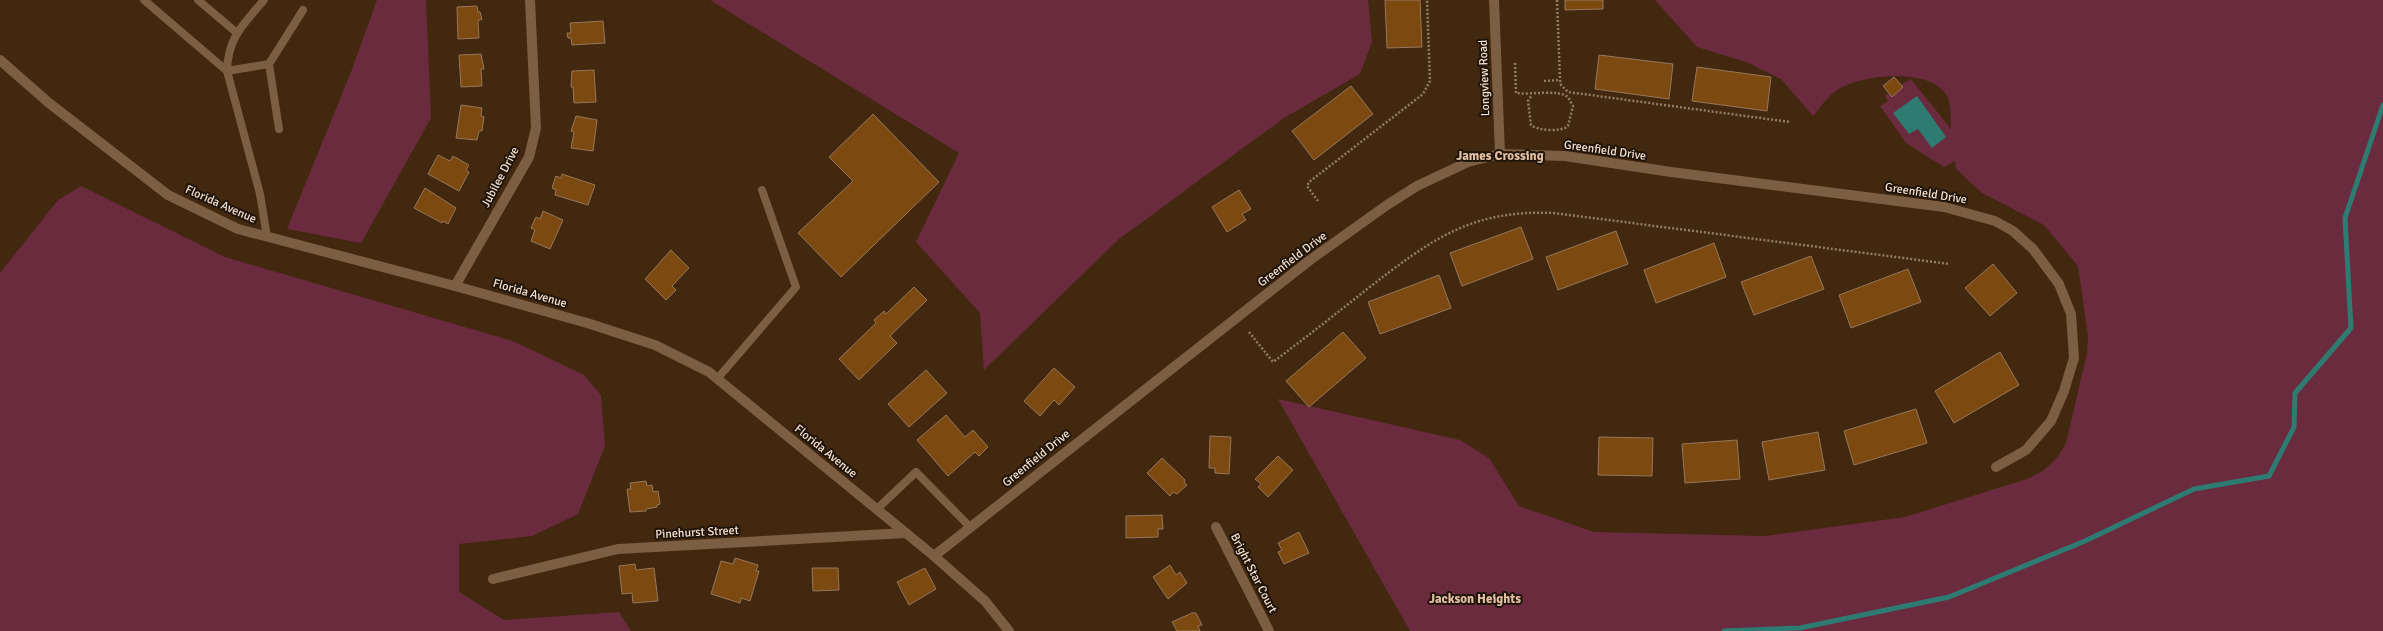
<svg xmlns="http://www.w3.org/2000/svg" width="2383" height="631" viewBox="0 0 2383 631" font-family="Signika,sans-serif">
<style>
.green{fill:#6a2b3f}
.water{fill:#2e7b71}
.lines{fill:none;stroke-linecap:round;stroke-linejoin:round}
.stream{stroke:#2e7b71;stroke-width:5}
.building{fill:#7c4910;stroke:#96775c}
.path{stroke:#927c67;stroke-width:2.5;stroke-dasharray:2 2;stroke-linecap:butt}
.lane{stroke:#7c5e43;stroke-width:8}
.street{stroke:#7c5e43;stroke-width:10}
.secondary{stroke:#7c5e43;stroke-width:10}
.labels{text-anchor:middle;stroke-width:4;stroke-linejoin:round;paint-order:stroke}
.street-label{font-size:12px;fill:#f3e1d3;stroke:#201409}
.neighbourhood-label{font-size:13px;font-weight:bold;fill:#e1bfa2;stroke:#201409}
</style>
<rect width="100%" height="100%" fill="#42280e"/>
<g class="green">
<polygon points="377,0 426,0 431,118 361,243 287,229 351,72"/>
<polygon points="710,0 1368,0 1372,42 1360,74 1284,118 1119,239 984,370 980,313 916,242 959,153"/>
<path d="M1655 0H2383V631H1410L1278 399 1460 440 1489 458 1519 506 1594 532 1765 536 1905 517 2027 479 2043 471 2057 458 2066 443 2087 353 2088 336 2078 266 2044 225 1982 193 1956 169 1955 161 1944 167 1906 143 1880 106 1888 101 1885 96 1889 93 1883 86 1894 77 1901 85 1911 79 1951 129C1951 121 1951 106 1948 98 1933 66 1860 74 1836 91 1827 97 1820 108 1813 116L1781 79 1746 62 1697 47Z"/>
<polygon points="81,186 225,257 513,341 584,375 601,395 605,446 578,514 532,536 459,544 459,592 504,620 619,612 631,631 0,631 0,273 58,200"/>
</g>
<polygon class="water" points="1917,96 1946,137 1932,148 1918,129 1909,134 1893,113"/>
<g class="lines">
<polyline class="stream" points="1724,631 1800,628 1949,597 2085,541 2194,489 2269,476 2294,427 2295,393 2351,328 2345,218 2383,105"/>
</g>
<g class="building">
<polygon points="1385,0 1420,0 1422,47 1387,48"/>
<polygon points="1565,0 1603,0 1603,9 1565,10"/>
<polygon points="477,6 478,12 480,12 482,19 478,21 479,38 458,39 457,7"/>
<polygon points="603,21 605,43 572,45 571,38 568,38 567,33 571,33 570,23"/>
<polygon points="481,54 484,69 481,69 482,86 461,87 459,55"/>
<polygon points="1599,55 1673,64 1669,99 1595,89"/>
<polygon points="1697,67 1771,77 1767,111 1692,101"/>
<polygon points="594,70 596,102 574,103 573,87 571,87 572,71"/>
<polygon points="1894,77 1903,87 1892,97 1883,86"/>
<polygon points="1351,86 1373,114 1314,160 1292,131"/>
<polygon points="461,105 482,108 481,116 484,117 482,131 479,131 477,140 456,138"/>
<polygon points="873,114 939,182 841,277 798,233 853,181 829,157"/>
<polygon points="576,116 597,120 593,151 571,148 574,132 571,131"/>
<polygon points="438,155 450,161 453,156 469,165 466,170 469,172 459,191 428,174"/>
<polygon points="562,174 595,185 588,205 555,195 556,190 552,188 556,176 561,178"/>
<polygon points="425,188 456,208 448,224 443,221 442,223 414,208"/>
<polygon points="1239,190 1251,209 1242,214 1246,220 1227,232 1212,207"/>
<polygon points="543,211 563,220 550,249 531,241 535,230 531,228 536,217 540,219"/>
<polygon points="1521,227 1533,259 1462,286 1450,253"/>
<polygon points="1616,231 1628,264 1558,290 1546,257"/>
<polygon points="1714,243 1726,277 1656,303 1644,270"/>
<polygon points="671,250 689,268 672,286 676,290 666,300 645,279"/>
<polygon points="1811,256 1824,289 1754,315 1741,282"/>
<polygon points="1993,264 2017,293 1990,316 1965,288"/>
<polygon points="1908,269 1921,302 1851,328 1839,295"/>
<polygon points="1439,275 1451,308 1380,334 1368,302"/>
<polygon points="914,287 927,300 890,336 897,343 859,380 839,359 876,323 874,320 884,311 886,314"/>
<polygon points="1343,332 1366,358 1309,407 1286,381"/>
<polygon points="2000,352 2019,385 1954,423 1935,391"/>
<polygon points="1054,368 1075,387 1059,405 1054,400 1040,416 1024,401"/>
<polygon points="926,370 947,393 909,427 888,404"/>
<polygon points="1916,409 1927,443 1854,465 1844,431"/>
<polygon points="946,415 965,437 973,430 988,447 979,456 975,452 948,476 917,440"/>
<polygon points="1818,432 1825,470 1769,480 1762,442"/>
<polygon points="1210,436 1231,437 1229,474 1215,473 1215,468 1209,468"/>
<polygon points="1599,437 1653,438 1652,476 1598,475"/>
<polygon points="1737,440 1740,479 1685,483 1682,444"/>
<polygon points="1278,456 1293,470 1268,497 1258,487 1261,484 1255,479"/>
<polygon points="1162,458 1185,480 1184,482 1187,485 1177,494 1173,492 1170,496 1147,473"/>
<polygon points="646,481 647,486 652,485 653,492 658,491 660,504 657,505 657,507 646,509 646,511 630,512 627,489 631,489 630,483"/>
<polygon points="1162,515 1163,529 1158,529 1158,537 1126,538 1126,516"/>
<polygon points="1299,532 1309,553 1284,564 1278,552 1282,550 1278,543"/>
<polygon points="735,558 758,565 756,571 759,571 750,601 741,598 740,603 711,594 721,561 733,564"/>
<polygon points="635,564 636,570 654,568 658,601 633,603 632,593 622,594 619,566"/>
<polygon points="1170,565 1176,575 1180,572 1187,583 1168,599 1153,577"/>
<polygon points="812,568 838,568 839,590 813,591"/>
<polygon points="925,568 936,589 909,605 897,582"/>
<polygon points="1192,613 1196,613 1202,625 1198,626 1200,631 1177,631 1172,622"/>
</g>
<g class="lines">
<g class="path">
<polyline points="1557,0 1560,80 1561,85 1568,92 1790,122"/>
<path d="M1515 63 1516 93C1532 95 1558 89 1568 97L1573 106 1568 126C1562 132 1538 131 1531 125L1528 101 1532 95"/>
<polyline points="1544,81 1560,80"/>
<polyline points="1318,201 1307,186 1309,182 1414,101 1423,94 1430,81 1427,0"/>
<path d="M1249 332 1273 362C1305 338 1336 314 1367 289 1430 241 1470 209 1554 213L1950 264"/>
</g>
<g class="lane">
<polyline points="144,0 227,71 269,64 303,10"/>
<polyline points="198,0 237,33"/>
<path d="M264 0C243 25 228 37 227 71L260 194 267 237"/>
<polyline points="269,64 279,129"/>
<polyline points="717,379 796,287 762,190"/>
<polyline points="877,509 916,472 970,527"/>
</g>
<g class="street">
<polyline points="1494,0 1500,154"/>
<polyline points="455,286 529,157 536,128 530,0"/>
<polyline points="1216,527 1269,631"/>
<polyline points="934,556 1310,260 1387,205 1417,186 1468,162 1500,154 1565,156 1671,172 1944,207 1995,221 2013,231 2033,249 2059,284 2071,314 2074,358 2064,391 2051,421 2026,450 1996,467"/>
<polyline points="493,579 618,549 906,533"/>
</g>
<polyline class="secondary" points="0,60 49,103 168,195 238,229 455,286 587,323 655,345 709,372 934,556 985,601 1009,631"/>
</g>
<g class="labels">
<g class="street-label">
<text transform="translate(1484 78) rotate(-92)" y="4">Longview Road</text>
<text transform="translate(1605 150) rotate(8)" y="4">Greenfield Drive</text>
<text transform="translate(500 177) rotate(-62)" y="4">Jubilee Drive</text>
<text transform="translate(1926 193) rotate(9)" y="4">Greenfield Drive</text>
<text transform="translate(221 204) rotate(24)" y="4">Florida Avenue</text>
<text transform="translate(1292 259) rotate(-37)" y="4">Greenfield Drive</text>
<text transform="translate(530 293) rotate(16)" y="4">Florida Avenue</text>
<text transform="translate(826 451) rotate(39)" y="4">Florida Avenue</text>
<text transform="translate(1036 458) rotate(-39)" y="4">Greenfield Drive</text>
<text transform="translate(697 532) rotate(-3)" y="4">Pinehurst Street</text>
<text transform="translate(1254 573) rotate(63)" y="4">Bright Star Court</text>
</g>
<g class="neighbourhood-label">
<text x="1500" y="160">James Crossing</text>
<text x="1475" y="603">Jackson Heights</text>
</g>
</g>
</svg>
